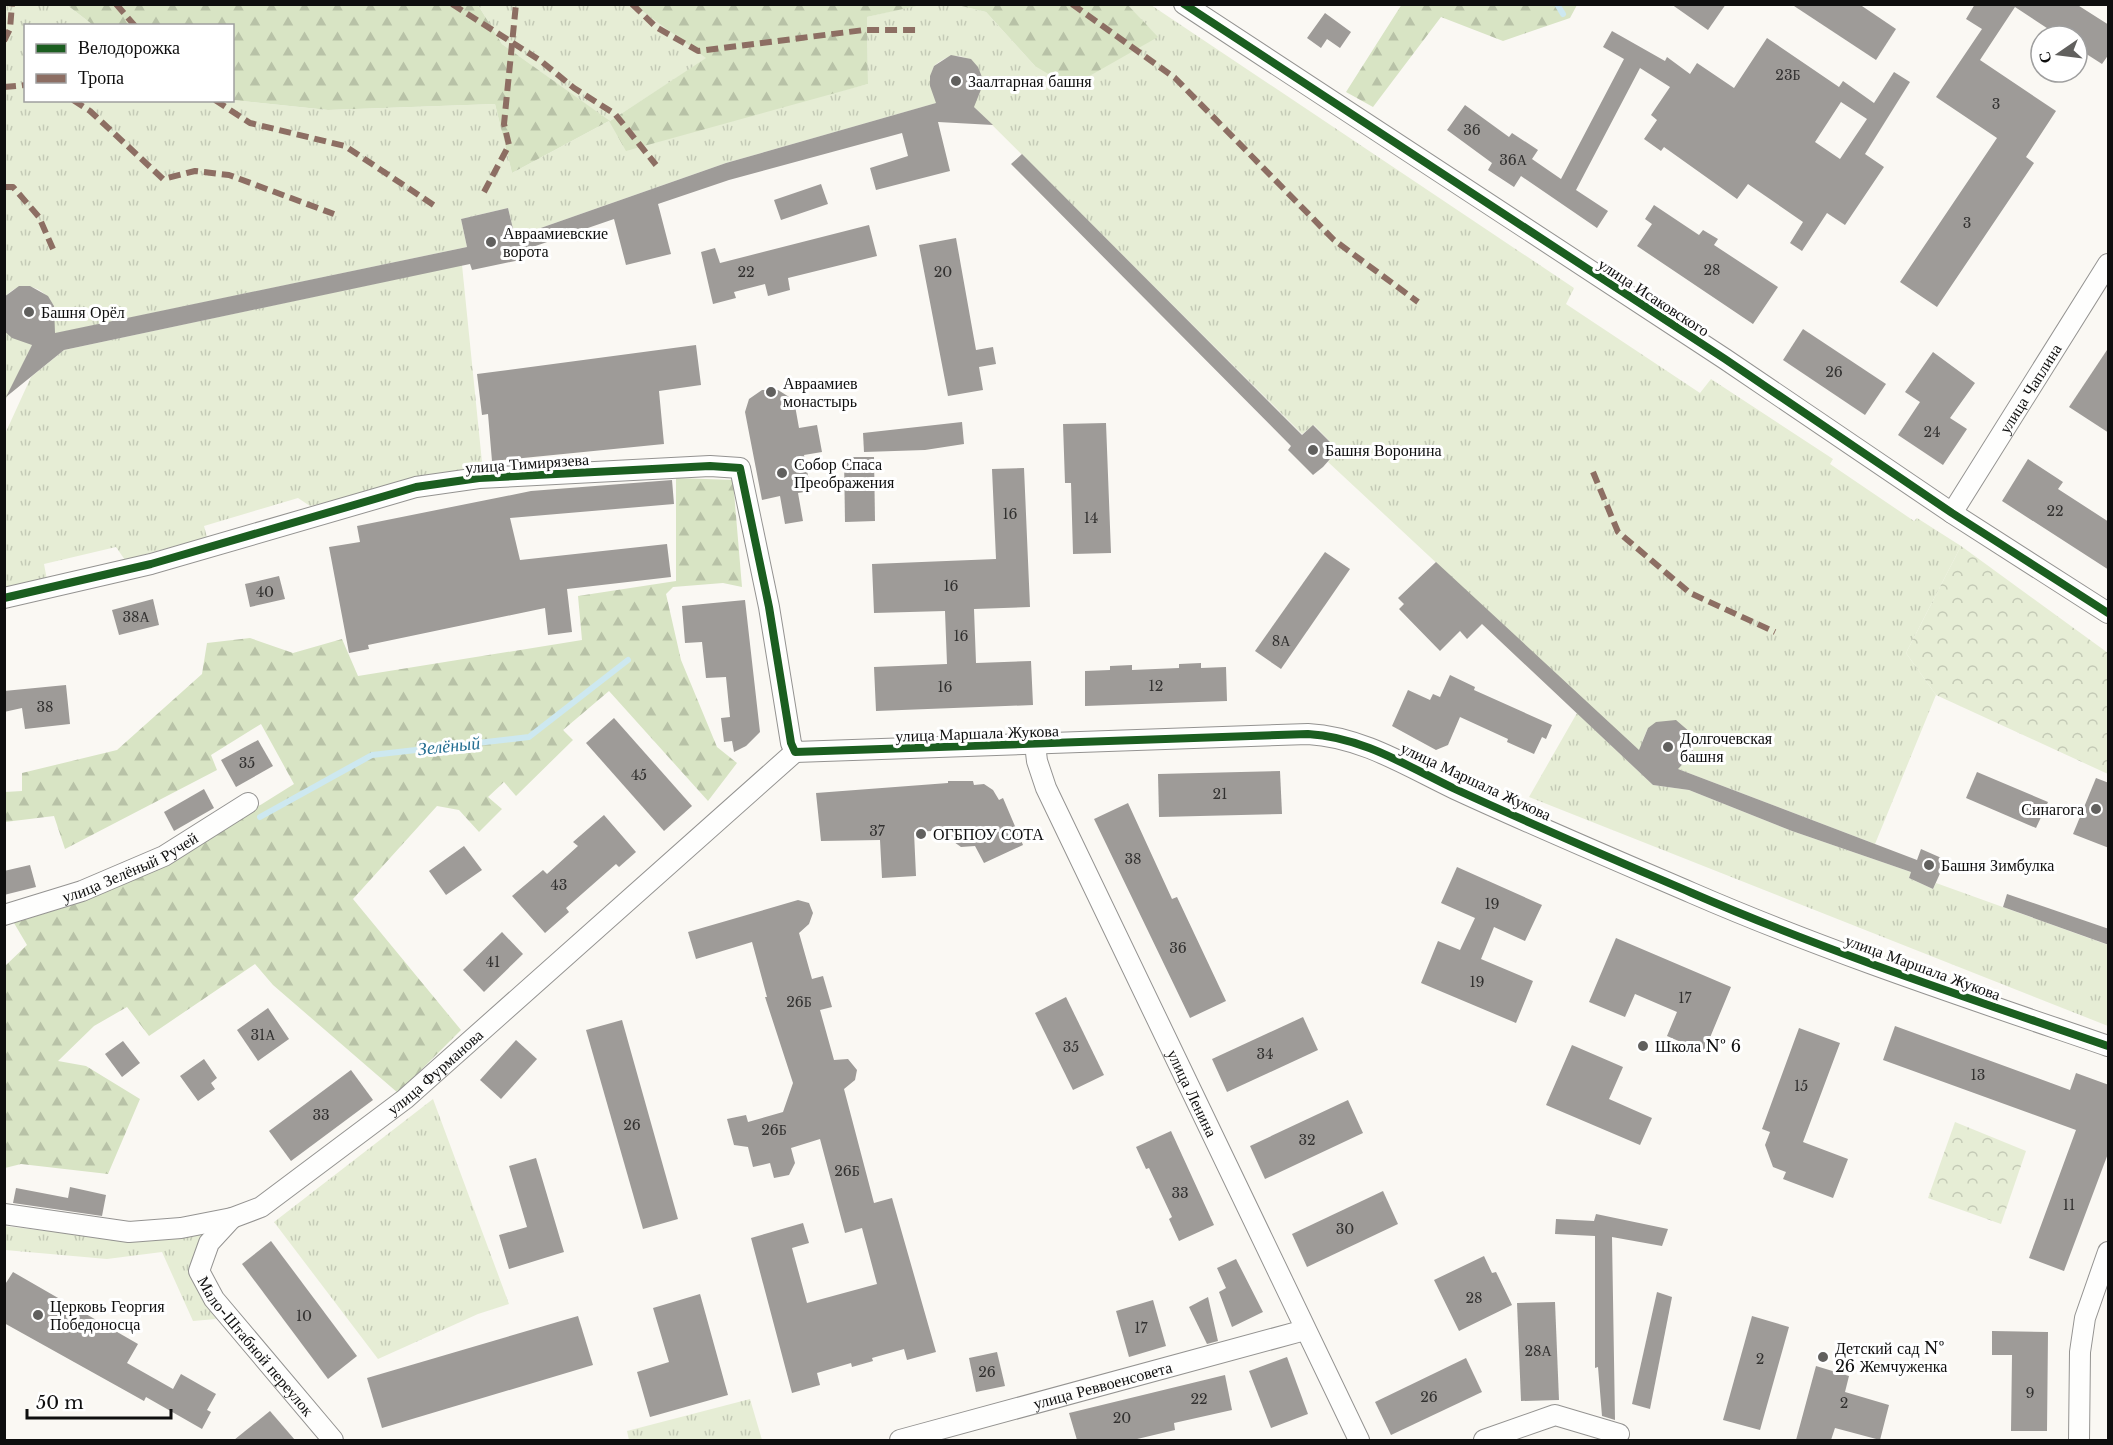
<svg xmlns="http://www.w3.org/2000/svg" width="2113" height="1445" viewBox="0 0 2113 1445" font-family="'Libre Baskerville',serif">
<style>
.grass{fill:url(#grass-tufts)}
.forest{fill:url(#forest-firs)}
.park{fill:url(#park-crowns)}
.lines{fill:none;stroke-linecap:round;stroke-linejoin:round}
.stream{stroke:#cde8f0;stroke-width:6}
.building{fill:#9e9b98;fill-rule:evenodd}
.minor-casing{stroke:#949391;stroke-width:22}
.minor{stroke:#fefefd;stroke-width:20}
.quiet{stroke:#8d6e63;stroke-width:6;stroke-dasharray:12 6;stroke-linecap:butt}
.cycleway-casing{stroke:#fff;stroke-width:11}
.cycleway{stroke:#1b5e20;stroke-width:8}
.poi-dot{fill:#61605e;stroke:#fff;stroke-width:2}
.labels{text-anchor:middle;stroke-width:6;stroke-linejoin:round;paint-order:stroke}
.number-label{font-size:14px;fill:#323130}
.poi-label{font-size:16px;fill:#0e0e0e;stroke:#fff;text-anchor:start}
.street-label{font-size:16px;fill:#0e0e0e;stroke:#fff}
.water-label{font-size:18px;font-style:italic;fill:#256f91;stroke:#fff}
</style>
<defs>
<pattern id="grass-tufts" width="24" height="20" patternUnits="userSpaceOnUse" patternTransform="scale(1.5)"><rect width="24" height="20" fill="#e6edd5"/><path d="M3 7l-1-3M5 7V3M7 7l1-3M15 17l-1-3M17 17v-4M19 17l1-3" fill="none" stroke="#c4cab6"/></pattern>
<pattern id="forest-firs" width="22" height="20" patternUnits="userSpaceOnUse" patternTransform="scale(1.5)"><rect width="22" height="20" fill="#d8e4c4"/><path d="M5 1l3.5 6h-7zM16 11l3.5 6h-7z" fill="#b8c2a7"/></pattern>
<pattern id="park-crowns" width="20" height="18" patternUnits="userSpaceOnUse" patternTransform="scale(1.5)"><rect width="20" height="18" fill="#e6edd5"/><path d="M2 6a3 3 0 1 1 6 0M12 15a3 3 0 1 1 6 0" fill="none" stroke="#c4cab6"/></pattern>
</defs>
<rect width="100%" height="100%" fill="#faf8f3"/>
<g class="grass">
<path d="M921 4 957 5 986 12 1035 66 1157 37 1128 5H1151L1574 288 1566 304 1700 393 1711 379 1833 459 1830 464 1914 521 1917 518 1961 546 1906 653 1936 695 1875 844 1678 769 1648 728 1642 742 1644 756 1328 462 1338 450 1314 425 1302 434 971 104 978 97 982 77C973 54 952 49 934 66 928 80 929 91 940 102L726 163 515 237 508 208 461 219 467 247 43 336 54 306C43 286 21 278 5 297V5H67L93 25 26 26V100H233L328 110 495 104 512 173 609 121 502 44 478 5H634L707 58 610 121 777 107 868 84 867 17Z"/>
<polygon points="462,265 483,472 310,506 298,498 204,526 207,537 125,560 116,547 44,564 47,580 5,589 5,434 31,377 64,350"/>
<polygon points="5,331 34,341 5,401"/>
<polygon points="1577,713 1653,785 1689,790 1792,831 1911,872 1909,878 1933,889 1936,883 2108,945 2108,1026 1529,797"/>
<polygon points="433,1099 509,1304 478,1314 378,1359 274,1222"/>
<path d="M4 1226 126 1240 207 1229C181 1267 195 1284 216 1319L193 1321 162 1252 107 1259 5 1250Z"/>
<polygon points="750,1399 762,1440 629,1440 627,1431"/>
</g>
<g class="forest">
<polygon points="1402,4 1576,4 1577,5 1570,18 1503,41 1441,17 1373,107 1346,92"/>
<polygon points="67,5 478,5 502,44 610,121 706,58 634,5 921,5 867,17 868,84 626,151 609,121 512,173 495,104 328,110 233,100 232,26 93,25"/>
<polygon points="957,5 1128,5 1158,37 1070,87 1035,66 986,12"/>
<polygon points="676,478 733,480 742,587 723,583 673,587 666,594 681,660 717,747 737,763 708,801 609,691 563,730 573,740 516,796 504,782 488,797 502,809 479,832 459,810 437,806 353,899 461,1030 398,1093 273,985 255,964 149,1036 127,1007 94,1026 58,1061 86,1066 140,1099 108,1174 21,1164 5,1168 5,966 27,945 14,923 85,901 165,865 294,784 261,724 211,755 217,770 65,849 54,816 5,822 5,792 22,791 22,773 117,750 202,674 207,643 250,638 293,653 342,639 358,676 582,640 578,596 676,581"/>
</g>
<g class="park">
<polygon points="1961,546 2108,653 2108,774 1936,695 1906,653"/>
<polygon points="1955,1122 2026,1151 2001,1224 1928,1198"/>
</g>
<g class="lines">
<g class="stream">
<polyline points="1557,4 1563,14"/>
<polyline points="260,817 372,755 529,737 628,660"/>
</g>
</g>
<g class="building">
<polygon points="1671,4 1726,4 1708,30"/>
<polygon points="1791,4 1859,4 1896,29 1876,60"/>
<polygon points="1975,4 2076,4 2109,25 2109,54 2102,64 2077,48 2077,36 2059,36 2015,7 1980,60 2056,111 2026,157 2034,163 1937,307 1900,282 1997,138 1936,97 1982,29 1966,19"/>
<polygon points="1325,13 1351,32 1340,48 1327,39 1321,48 1307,38"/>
<path d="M1612 31 1665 61 1667 57 1690 74 1697 63 1734 88 1767 38 1839 87 1843 81 1874 103 1894 72 1910 82 1865 154 1884 167 1845 225 1827 213 1802 251 1790 243 1803 222 1748 184 1737 199 1664 147 1661 151 1644 139 1657 120 1651 115 1670 87 1640 68 1576 190 1608 211 1597 228 1521 176 1514 187 1488 170 1492 163 1447 130 1465 105 1509 137 1512 133 1538 150 1532 159 1561 179 1624 59 1603 47ZM1841 102 1867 119 1840 159 1815 142Z"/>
<polygon points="951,55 971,59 978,67 982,77 982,87 974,107 993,125 938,122 950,171 876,190 870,168 908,156 902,133 729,180 658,204 671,254 626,265 614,219 518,252 520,260 472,270 470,264 64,350 6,397 32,345 12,338 4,331 4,297 19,286 30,286 48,296 54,306 55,333 467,247 461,219 508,208 515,237 726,163 936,103 930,86 930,76 934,66"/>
<polygon points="1022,154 1302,435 1313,425 1338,450 1323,467 1313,475 1288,450 1291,446 1011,164"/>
<polygon points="821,184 828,204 781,220 774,200"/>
<polygon points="1654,205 1699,235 1703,230 1718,239 1714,245 1778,287 1753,324 1637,246 1652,224 1645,219"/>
<polygon points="869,225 877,256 788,278 790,290 768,296 765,284 734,292 736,298 713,304 701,252 715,248 720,263"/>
<polygon points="956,238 976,350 993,347 996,364 979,367 983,390 948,396 919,245"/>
<polygon points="1803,329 1886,384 1865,415 1783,360"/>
<polygon points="696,345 701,385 659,391 664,444 492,461 488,414 482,415 477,374"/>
<polygon points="2109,347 2109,433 2069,407"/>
<polygon points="1933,352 1975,383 1950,418 1967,429 1943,465 1898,435 1920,402 1905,392"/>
<polygon points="762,390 778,390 794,400 799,428 817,425 822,452 804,455 811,491 798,493 803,521 785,524 780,496 762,500 745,412 749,399"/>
<polygon points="962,422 964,444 925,450 864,452 863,433"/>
<polygon points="1106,423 1111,553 1073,554 1071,483 1065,483 1063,424"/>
<polygon points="844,457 874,457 875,521 845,522"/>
<polygon points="2028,459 2063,482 2058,489 2109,522 2109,570 2002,501"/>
<polygon points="1024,468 1030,607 974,609 976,663 1031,661 1033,705 876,711 874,667 947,664 945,611 874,613 872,564 996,559 992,469"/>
<polygon points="672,480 674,504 510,518 520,560 667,544 671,577 567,589 572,632 548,635 545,608 368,645 369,649 349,653 329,547 360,542 357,526 531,491"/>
<polygon points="1325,552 1350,569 1281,669 1255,651"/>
<polygon points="1436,562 1639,750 1648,728 1656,722 1676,720 1691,733 1693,753 1678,769 1917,860 1921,849 1946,860 1933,889 1909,878 1911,872 1792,831 1689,790 1653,785 1482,624 1467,639 1460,631 1440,651 1399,609 1404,604 1398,598"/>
<polygon points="279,576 285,599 250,607 245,584"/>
<polygon points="153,599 159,625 119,635 112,610"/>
<polygon points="745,600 760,732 746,746 734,752 732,741 724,742 721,718 730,717 726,677 706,678 702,642 685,643 682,606"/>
<polygon points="1201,663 1201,668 1226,667 1227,701 1085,706 1085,671 1110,670 1110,666 1132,665 1132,670 1179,668 1179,664"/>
<polygon points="1450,675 1475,687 1474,690 1552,725 1546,739 1542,737 1534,754 1507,742 1508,739 1460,717 1448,745 1436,750 1392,726 1408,690 1430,700 1433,694 1440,697"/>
<polygon points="66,685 70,724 25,729 22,708 4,712 4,691"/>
<polygon points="614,718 692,806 664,831 586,743"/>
<polygon points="258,740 273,766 236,787 221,760"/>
<polygon points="1280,771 1282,814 1159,817 1158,774"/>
<polygon points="1977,772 2048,802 2036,828 1966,798"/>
<polygon points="2096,778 2109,783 2109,848 2073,834"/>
<polygon points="948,781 973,781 974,785 984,784 993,790 999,800 1003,798 1023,845 984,863 975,846 961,847 954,842 950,830 914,832 916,876 882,878 880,840 821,841 816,793 948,783"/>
<polygon points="204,789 214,808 174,831 164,812"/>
<polygon points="1128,803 1172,899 1177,897 1226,1001 1190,1018 1094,819"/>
<polygon points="604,815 636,852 619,867 616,864 566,908 569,912 545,933 512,896 543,870 547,874 578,846 573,842"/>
<polygon points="464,846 482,870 446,895 429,871"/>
<polygon points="30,865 36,887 4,895 4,871"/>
<polygon points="1457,867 1542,905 1525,941 1494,927 1481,959 1533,981 1516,1023 1421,983 1438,941 1460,950 1475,918 1441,903"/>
<polygon points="2007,894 2109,929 2109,945 2003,907"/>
<polygon points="798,900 809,903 813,913 809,924 799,933 812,979 823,976 832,1007 820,1010 834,1060 848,1059 857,1070 855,1080 844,1089 874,1203 892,1198 936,1352 907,1360 904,1349 872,1358 873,1361 852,1367 851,1363 817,1373 820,1385 792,1393 751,1238 803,1223 809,1243 792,1248 807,1303 877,1284 862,1228 845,1233 820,1139 791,1148 795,1163 789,1175 774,1178 770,1163 753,1167 748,1147 734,1145 727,1119 746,1115 748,1122 783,1112 793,1083 765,997 767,997 752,942 696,959 688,932"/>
<polygon points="502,932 523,954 484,992 463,970"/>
<polygon points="1616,938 1731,987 1704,1052 1667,1036 1677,1012 1635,994 1625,1017 1589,1002"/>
<polygon points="1066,997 1104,1075 1073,1090 1035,1013"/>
<polygon points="268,1008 289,1039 258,1061 237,1030"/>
<polygon points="1303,1017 1318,1050 1227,1092 1212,1059"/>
<polygon points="622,1020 678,1219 643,1229 586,1030"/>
<polygon points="1895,1026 2070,1090 2076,1073 2109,1085 2109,1151 2064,1271 2029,1258 2076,1130 1883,1060"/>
<polygon points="1799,1028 1840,1043 1803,1142 1848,1159 1833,1198 1783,1179 1786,1172 1773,1167 1765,1145 1770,1132 1762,1129"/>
<polygon points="516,1040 537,1059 501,1099 480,1080"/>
<polygon points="123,1041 140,1063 122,1077 105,1054"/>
<polygon points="1572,1045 1623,1067 1609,1099 1652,1118 1640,1145 1546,1105"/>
<polygon points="204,1059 217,1078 211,1083 215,1089 198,1101 180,1076"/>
<polygon points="351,1070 373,1100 291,1161 269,1131"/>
<polygon points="1348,1100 1363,1133 1265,1179 1250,1146"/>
<polygon points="1171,1131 1214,1225 1179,1241 1169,1219 1172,1217 1149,1168 1146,1169 1136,1147"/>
<polygon points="536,1158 564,1252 509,1269 499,1235 527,1227 509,1166"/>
<polygon points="70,1187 106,1195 102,1216 13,1203 16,1188 68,1198"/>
<polygon points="1383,1191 1398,1224 1307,1267 1292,1234"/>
<polygon points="1596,1214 1668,1229 1662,1246 1612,1237 1615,1420 1602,1416 1598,1367 1595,1368 1595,1236 1555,1234 1556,1219 1594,1221"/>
<polygon points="271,1241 357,1356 328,1379 242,1264"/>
<polygon points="1484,1256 1492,1273 1496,1272 1512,1305 1459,1331 1434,1280"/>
<polygon points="1236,1259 1263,1312 1232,1327 1219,1292 1226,1288 1217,1268"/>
<polygon points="13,1272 138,1344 127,1363 173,1389 181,1374 216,1394 207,1410 211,1412 202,1429 146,1397 144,1401 4,1323 4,1286"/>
<polygon points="1657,1292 1672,1297 1650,1409 1632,1404"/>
<polygon points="700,1294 728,1395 650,1417 637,1372 669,1362 653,1308"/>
<polygon points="1208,1297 1218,1341 1207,1344 1189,1307"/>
<polygon points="1153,1300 1166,1346 1129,1357 1116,1311"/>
<polygon points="1555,1302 1559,1400 1521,1401 1517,1303"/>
<polygon points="578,1316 593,1365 382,1428 367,1378"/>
<polygon points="1752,1316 1789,1327 1760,1430 1723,1420"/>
<polygon points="1992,1331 2048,1332 2047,1431 2011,1431 2012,1355 1992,1355"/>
<polygon points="997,1352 1005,1386 976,1392 969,1358"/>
<polygon points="1287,1357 1308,1414 1271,1428 1249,1371"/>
<polygon points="1466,1358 1482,1392 1391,1435 1375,1402"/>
<polygon points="1816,1366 1849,1376 1845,1392 1889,1405 1880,1440 1835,1428 1831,1440 1796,1440"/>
<polygon points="1225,1375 1232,1410 1174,1423 1175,1430 1133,1440 1077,1440 1069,1413"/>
<polygon points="270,1411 295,1440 234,1440"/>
</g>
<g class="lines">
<defs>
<g id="minor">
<polyline points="1184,4 1725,359 1952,513 2108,613"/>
<path id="s1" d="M1952 513 2108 264"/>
<polyline points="4,598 151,564 416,487 479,478 710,466 740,468 769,607 791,743 795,752"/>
<path id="s2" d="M1035 744 1037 761 1046 788 1359 1440"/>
<path d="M795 752 1308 734C1362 737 1407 766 1455 789 1533 825 1613 859 1692 893 1828 952 1968 998 2108 1046"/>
<path id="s3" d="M4 915 82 891 164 856 248 803"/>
<path id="s4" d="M4 1214 129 1232 181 1228 232 1218 261 1207 405 1099 795 752"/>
<path id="s5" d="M232 1218 209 1243 199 1271 214 1299 333 1440"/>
<path id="s6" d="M900 1440 1305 1330"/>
<polyline points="1484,1440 1555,1415 1619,1434"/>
<polyline points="2079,1440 2080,1352 2085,1318 2108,1252"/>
</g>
</defs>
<use href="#minor" class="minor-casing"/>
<use href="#minor" class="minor"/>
<g class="quiet">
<polyline points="116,4 135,26"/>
<polyline points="452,4 541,61 574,88 615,114 656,165"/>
<polyline points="632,4 656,27 698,51 864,30 918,30"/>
<polyline points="1072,4 1175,78 1334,240 1418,302"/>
<polyline points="4,41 10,29 12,4"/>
<polyline points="4,87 26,85"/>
<polyline points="73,100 90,111 163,179 195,171 229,175 334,214"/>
<polyline points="215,100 250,123 345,146 435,206"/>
<polyline points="4,187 13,187 39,217 53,249"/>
<polyline points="484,192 509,145 504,124 516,4"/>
<polyline points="1593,472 1618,532 1690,593 1775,632"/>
</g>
<defs>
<g id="cycleway">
<polyline points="1184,4 1725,359 1952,513 2108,613"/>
<path d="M4 598 151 564 416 487 479 478 710 466 740 468 769 607 791 743 795 752 1308 734C1362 737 1407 766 1455 789 1533 825 1613 859 1692 893 1828 952 1968 998 2108 1046"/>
</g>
</defs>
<use href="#cycleway" class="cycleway-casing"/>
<use href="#cycleway" class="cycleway"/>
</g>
<g class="poi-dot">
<circle cx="956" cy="81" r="6"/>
<circle cx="491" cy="242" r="6"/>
<circle cx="29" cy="312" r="6"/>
<circle cx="771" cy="392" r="6"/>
<circle cx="1313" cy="450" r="6"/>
<circle cx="782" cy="473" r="6"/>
<circle cx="1668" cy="747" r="6"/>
<circle cx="2096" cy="809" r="6"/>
<circle cx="921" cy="834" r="6"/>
<circle cx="1929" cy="865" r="6"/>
<circle cx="1643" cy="1046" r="6"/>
<circle cx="38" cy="1315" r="6"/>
<circle cx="1823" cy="1357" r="6"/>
</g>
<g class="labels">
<g class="number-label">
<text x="1788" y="80">23Б</text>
<text x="1996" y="109">3</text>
<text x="1472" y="135">36</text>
<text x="1513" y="165">36А</text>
<text x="1967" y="228">3</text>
<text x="1712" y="275">28</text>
<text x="746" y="277">22</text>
<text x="943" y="277">20</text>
<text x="1834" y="377">26</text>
<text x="1932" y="437">24</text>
<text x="2055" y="516">22</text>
<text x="1010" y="519">16</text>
<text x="1091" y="523">14</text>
<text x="951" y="591">16</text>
<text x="265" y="597">40</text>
<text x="136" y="622">38А</text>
<text x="961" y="641">16</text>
<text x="1281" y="646">8А</text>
<text x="1156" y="691">12</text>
<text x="945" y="692">16</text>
<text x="45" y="712">38</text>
<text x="247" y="768">35</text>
<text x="639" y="780">45</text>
<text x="1220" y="799">21</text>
<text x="877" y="836">37</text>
<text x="1133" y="864">38</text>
<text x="559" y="890">43</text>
<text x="1492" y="909">19</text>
<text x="1178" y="953">36</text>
<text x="493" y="967">41</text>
<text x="1477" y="987">19</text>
<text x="1685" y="1003">17</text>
<text x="799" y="1007">26Б</text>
<text x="263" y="1040">31А</text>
<text x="1071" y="1052">35</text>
<text x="1265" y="1059">34</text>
<text x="1978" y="1080">13</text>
<text x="1801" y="1091">15</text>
<text x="321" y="1120">33</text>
<text x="632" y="1130">26</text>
<text x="774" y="1135">26Б</text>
<text x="1307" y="1145">32</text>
<text x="847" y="1176">26Б</text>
<text x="1180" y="1198">33</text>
<text x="2069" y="1210">11</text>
<text x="1345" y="1234">30</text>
<text x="1474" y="1303">28</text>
<text x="304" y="1321">10</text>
<text x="1141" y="1333">17</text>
<text x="1538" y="1356">28А</text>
<text x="1760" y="1364">2</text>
<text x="987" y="1377">26</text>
<text x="2030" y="1398">9</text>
<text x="1429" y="1402">26</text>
<text x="1199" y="1404">22</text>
<text x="1844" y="1408">2</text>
<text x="1122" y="1423">20</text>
</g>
<g class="poi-label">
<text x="968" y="87">Заалтарная башня</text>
<text x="503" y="239">Авраамиевские<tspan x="503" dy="18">ворота</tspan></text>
<text x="41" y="318">Башня Орёл</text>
<text x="783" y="389">Авраамиев<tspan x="783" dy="18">монастырь</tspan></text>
<text x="1325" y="456">Башня Воронина</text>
<text x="794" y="470">Собор Спаса<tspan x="794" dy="18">Преображения</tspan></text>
<text x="1680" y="744">Долгочевская<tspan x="1680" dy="18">башня</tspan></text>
<text x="2084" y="815" text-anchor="end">Синагога</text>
<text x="933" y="840">ОГБПОУ СОТА</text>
<text x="1941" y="871">Башня Зимбулка</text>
<text x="1655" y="1052">Школа № 6</text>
<text x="50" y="1312">Церковь Георгия<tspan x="50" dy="18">Победоносца</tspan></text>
<text x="1835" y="1354">Детский сад №<tspan x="1835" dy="18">26 Жемчуженка</tspan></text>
</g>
<g class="street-label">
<text transform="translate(1654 297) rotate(33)" y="6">улица Исаковского</text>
<text dy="6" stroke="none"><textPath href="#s1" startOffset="147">улица Чаплина</textPath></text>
<text transform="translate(527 463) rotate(-4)" y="6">улица Тимирязева</text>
<text transform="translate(977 733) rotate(-2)" y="6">улица Маршала Жукова</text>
<text transform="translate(1476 781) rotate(25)" y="6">улица Маршала Жукова</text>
<text dy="6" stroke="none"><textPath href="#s3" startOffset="135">улица Зелёный Ручей</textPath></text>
<text transform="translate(1923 967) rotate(20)" y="6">улица Маршала Жукова</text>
<text dy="6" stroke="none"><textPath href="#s4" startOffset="482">улица Фурманова</textPath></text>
<text dy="6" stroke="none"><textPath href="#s2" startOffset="384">улица Ленина</textPath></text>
<text dy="6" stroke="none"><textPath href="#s5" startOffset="158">Мало-Штабной переулок</textPath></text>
<text dy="6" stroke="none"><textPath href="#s6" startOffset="210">улица Реввоенсовета</textPath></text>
</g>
<g class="water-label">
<text transform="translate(449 746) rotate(-6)" y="6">Зелёный</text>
</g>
</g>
<rect width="2113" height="1445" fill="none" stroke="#0e0e0e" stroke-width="12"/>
<rect x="24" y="24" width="210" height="78" fill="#ffffff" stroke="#9f9f9f" stroke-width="1.5"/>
<rect x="36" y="44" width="30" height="9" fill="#1b5e20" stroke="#9f9f9f" stroke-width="1.5"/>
<text x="78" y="54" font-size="18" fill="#0e0e0e">Велодорожка</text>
<rect x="36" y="74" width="30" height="9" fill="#8d6e63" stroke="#9f9f9f" stroke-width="1.5"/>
<text x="78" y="84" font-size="18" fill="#0e0e0e">Тропа</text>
<g transform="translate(2059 54) rotate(256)"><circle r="28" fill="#ffffff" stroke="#9f9f9f" stroke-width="1.5"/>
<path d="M0-4.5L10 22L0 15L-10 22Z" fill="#61605e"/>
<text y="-9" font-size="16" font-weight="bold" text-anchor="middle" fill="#0e0e0e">С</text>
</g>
<path d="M27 1409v9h144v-9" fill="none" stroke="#0e0e0e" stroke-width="3"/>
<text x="36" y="1409" font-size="18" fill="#0e0e0e" stroke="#ffffff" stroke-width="4.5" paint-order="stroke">50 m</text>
</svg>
